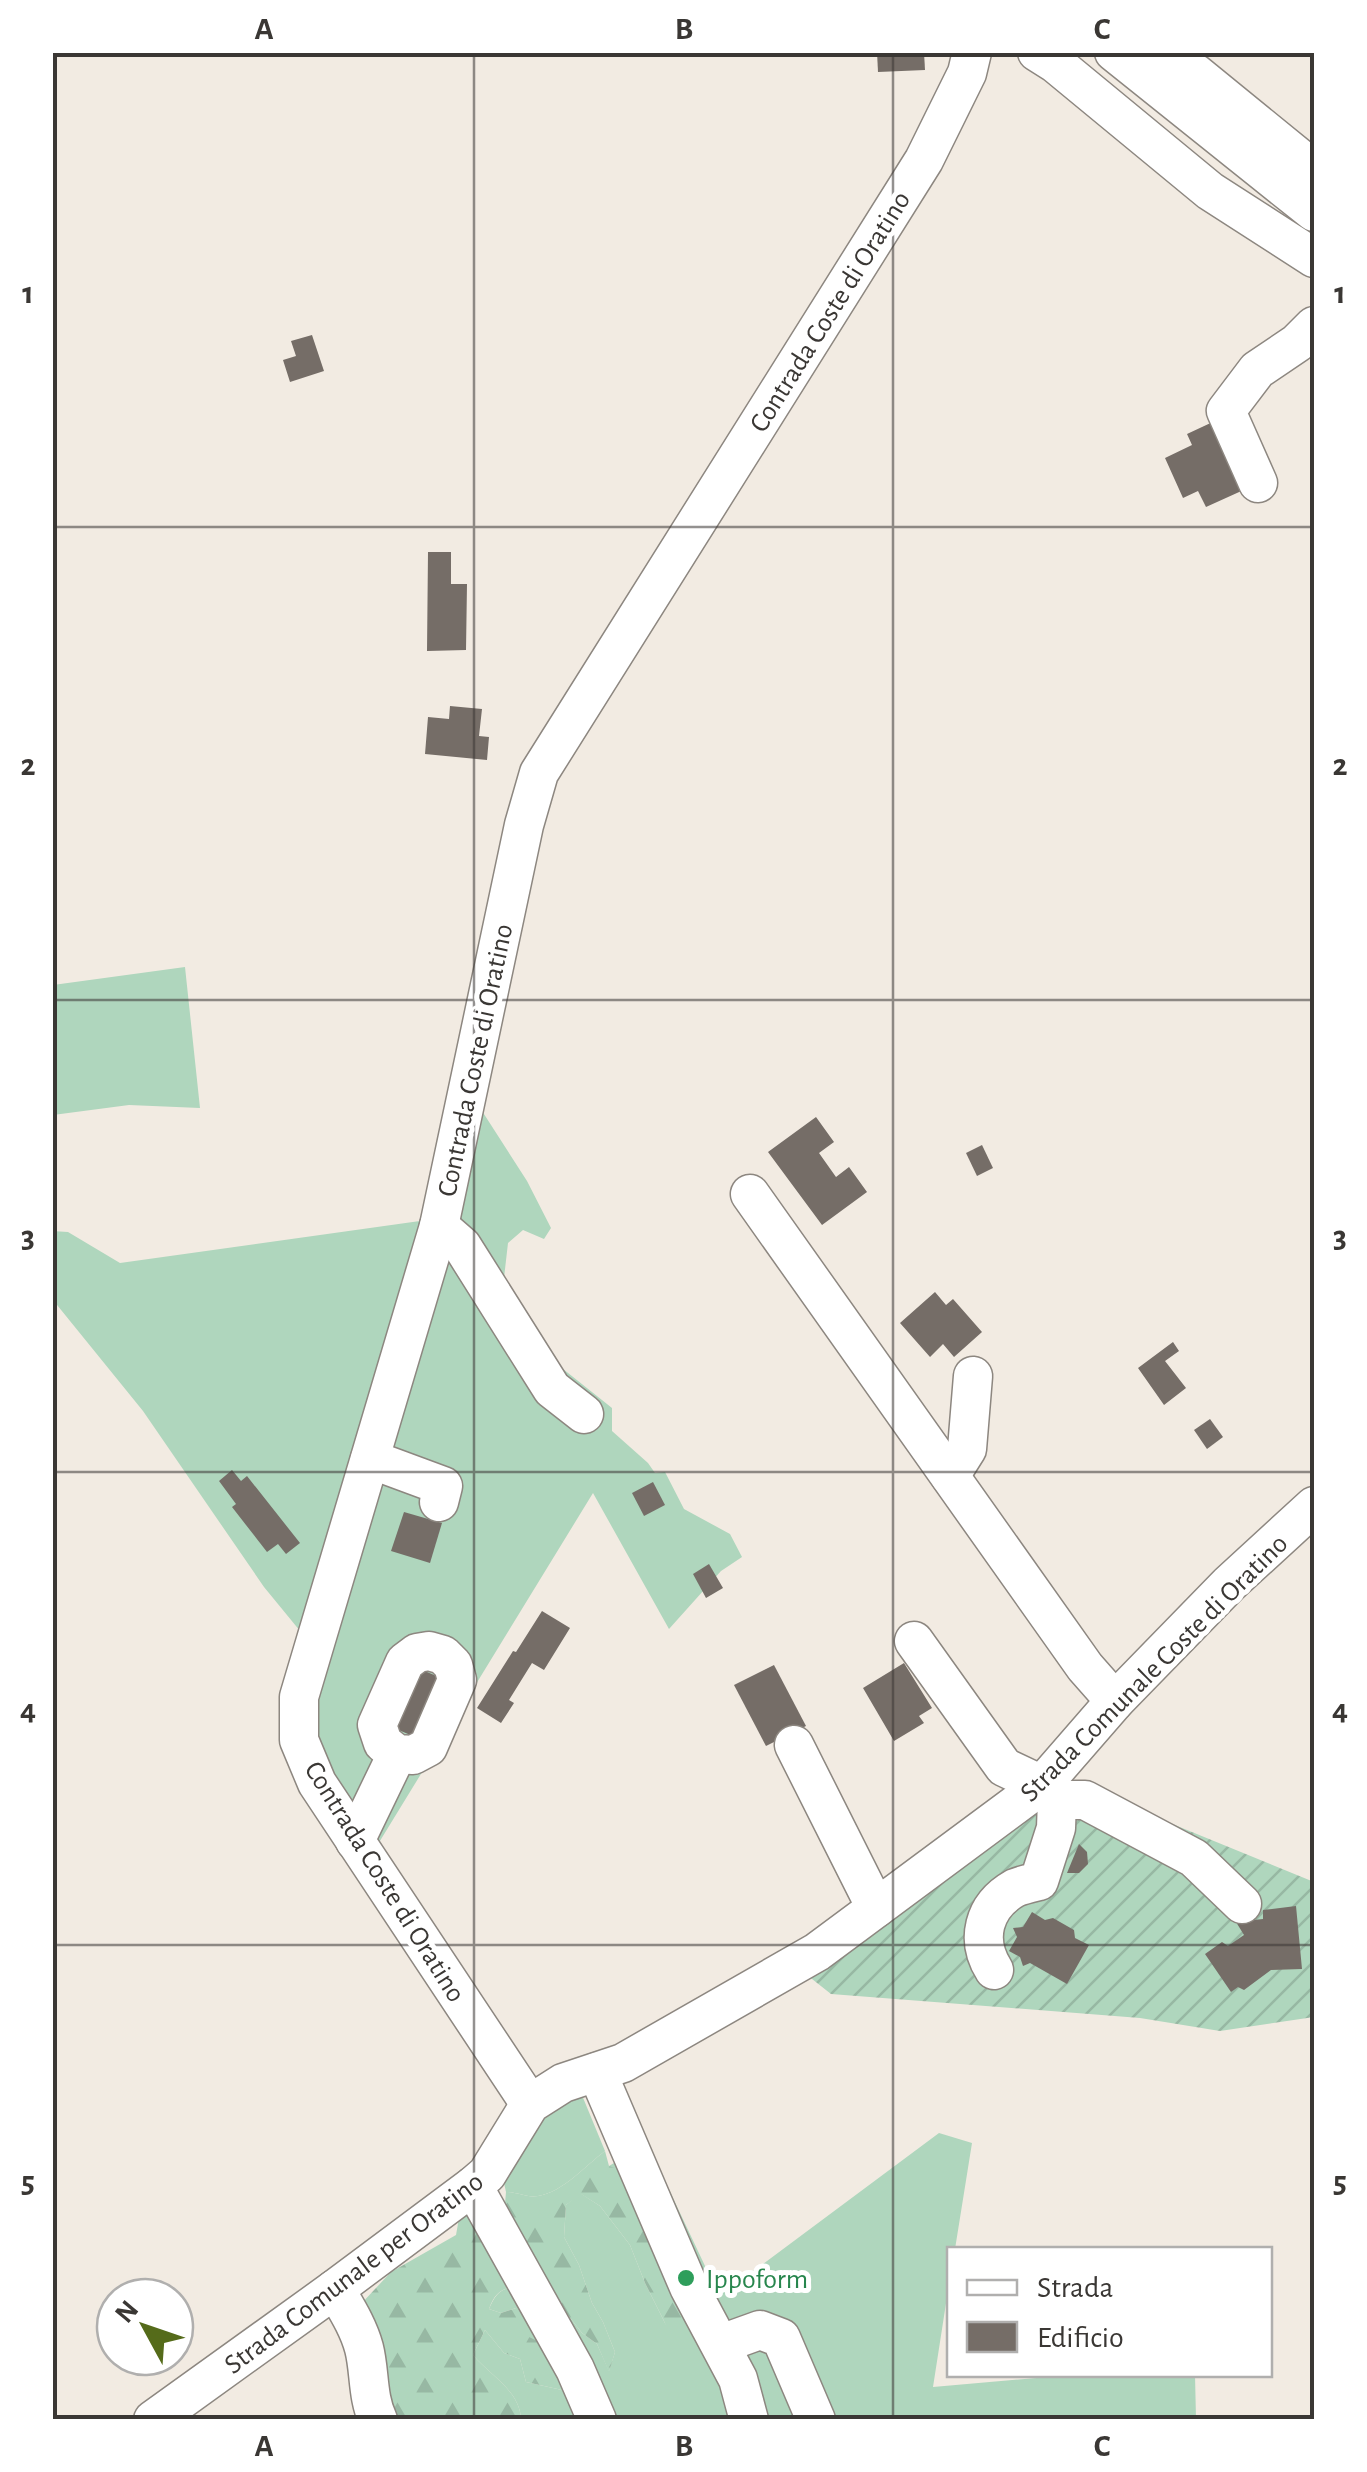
<svg xmlns="http://www.w3.org/2000/svg" width="1367" height="2472" viewBox="0 0 1367 2472" font-family="'Alegreya Sans',sans-serif">
<style>
.grass{fill:#afd6bd}
.forest{fill:url(#forest-firs)}
.garden{fill:url(#garden-furrows)}
.building{fill:#756d67}
.lines{fill:none;stroke-linecap:round;stroke-linejoin:round}
.minor-casing{stroke:#8d8780;stroke-width:41}
.minor{stroke:#fff;stroke-width:38}
.grid{fill:none;stroke:#3a3734;stroke-width:2.5;stroke-opacity:0.55}
.leisure-dot{fill:#2e9e5b;stroke:#fff;stroke-width:4}
.labels{text-anchor:middle;stroke-width:10;stroke-linejoin:round;paint-order:stroke}
.street-label{font-size:28px;fill:#3a3734;stroke:#fff}
.leisure-label{font-size:28px;fill:#27864d;stroke:#fff;text-anchor:start}
.neatline{fill:none;stroke:#3a3734;stroke-width:4}
.grid-label{font-size:32px;text-anchor:middle;font-weight:bold;fill:#3a3734}
</style>
<defs>
<pattern id="forest-firs" width="22" height="20" patternUnits="userSpaceOnUse" patternTransform="scale(2.5)"><rect width="22" height="20" fill="#afd6bd"/><path d="M5 1l3.5 6h-7zM16 11l3.5 6h-7z" fill="#97b8a3"/></pattern>
<pattern id="garden-furrows" width="10" height="10" patternUnits="userSpaceOnUse" patternTransform="scale(2.5)"><rect width="10" height="10" fill="#afd6bd"/><path d="M-1 1l2-2M0 10L10 0M9 11l2-2" fill="none" stroke="#97b8a3"/></pattern>
</defs>
<rect width="100%" height="100%" fill="#f2ebe2"/>
<g class="grass">
<polygon points="185,967 200,1108 129,1105 53,1115 53,985"/>
<polygon points="482,1111 527,1181 551,1228 544,1239 523,1230 508,1243 504,1278 522,1313 558,1365 612,1408 612,1431 648,1463 655,1473 665,1472 684,1509 730,1534 742,1557 721,1571 669,1629 593,1493 375,1849 319,1779 305,1637 264,1587 143,1411 53,1300 52,1231 68,1232 120,1263 427,1220"/>
<path d="M579 2088 605 2151C585 2166 563 2192 538 2196 527 2198 517 2192 506 2192L502 2174 528 2121Z"/>
<path d="M939 2133 972 2143 955 2249 949 2250V2284L933 2387 1071 2375H1195L1196 2419H521C520 2391 490 2375 473 2355L485 2330 504 2353 520 2359 526 2382 562 2390 526 2336 516 2308 501 2313 489 2309C495 2295 500 2288 516 2287L568 2315 582 2333 597 2344 609 2371 615 2352 603 2322 592 2303 579 2265 564 2237 566 2205 580 2193 600 2206 630 2245 645 2283 666 2325 609 2166 647 2143 714 2285 755 2270Z"/>
</g>
<path class="forest" d="M605 2151 609 2166 620 2170 696 2326 677 2336 666 2325 645 2283 630 2245 600 2206 581 2194 566 2205 564 2237 579 2265 592 2303 603 2322 615 2352 609 2372 597 2344 582 2333 568 2315 516 2287C500 2288 494 2295 489 2309L501 2313 516 2308H535L534 2325 527 2336 554 2349 571 2375 562 2390 526 2382 520 2359 504 2353 485 2330 473 2355C490 2375 520 2391 521 2419H383L360 2305 391 2272 456 2235 459 2218 470 2213 472 2226 485 2230 504 2215 506 2192C517 2192 527 2198 538 2196 563 2192 585 2166 605 2151Z"/>
<polygon class="garden" points="1077,1785 1314,1882 1314,2017 1220,2031 1140,2018 831,1994 807,1975 1032,1810 1045,1826"/>
<g class="building">
<polygon points="877,52 924,52 925,70 878,72"/>
<polygon points="312,335 324,371 290,382 283,360 296,356 291,341"/>
<polygon points="1217,420 1248,488 1206,507 1198,491 1183,498 1165,458 1192,445 1187,434"/>
<polygon points="428,552 451,552 451,584 467,584 466,650 427,651"/>
<polygon points="450,706 482,709 479,736 489,737 487,760 425,754 428,717 449,719"/>
<polygon points="816,1117 834,1142 819,1153 836,1177 849,1167 867,1192 822,1225 768,1152"/>
<polygon points="982,1145 993,1168 977,1176 966,1153"/>
<polygon points="935,1292 946,1305 953,1299 982,1332 954,1357 943,1344 930,1357 900,1323"/>
<polygon points="1173,1342 1179,1351 1165,1361 1186,1388 1164,1405 1138,1368"/>
<polygon points="1210,1419 1223,1437 1207,1449 1194,1430"/>
<polygon points="232,1470 241,1481 247,1476 300,1543 286,1554 278,1544 267,1552 232,1507 236,1504 219,1481"/>
<polygon points="653,1482 665,1505 644,1516 632,1493"/>
<polygon points="404,1512 442,1523 430,1563 391,1551"/>
<polygon points="709,1564 723,1588 706,1598 693,1574"/>
<polygon points="542,1611 570,1628 544,1670 532,1663 509,1700 514,1703 501,1723 477,1708 513,1651 516,1652"/>
<polygon points="904,1663 932,1708 919,1716 924,1723 894,1741 863,1688"/>
<polygon points="774,1665 806,1726 766,1746 734,1685"/>
<polygon points="415,1667 446,1680 420,1739 389,1726"/>
<polygon points="1079,1844 1087,1852 1088,1864 1079,1873 1067,1873"/>
<polygon points="1296,1906 1302,1969 1271,1970 1244,1990 1238,1987 1231,1992 1205,1954 1222,1942 1228,1946 1244,1935 1236,1922 1263,1919 1263,1910"/>
<polygon points="1032,1912 1045,1920 1053,1918 1074,1930 1075,1938 1089,1945 1067,1984 1030,1963 1023,1966 1020,1957 1009,1951 1017,1937 1013,1928 1023,1927"/>
</g>
<g class="lines">
<defs>
<g id="minor">
<polyline points="1037,52 1056,64 1210,191 1314,258"/>
<polyline points="1114,52 1314,212"/>
<polyline points="1146,52 1176,75 1195,73 1314,170"/>
<polyline points="1258,483 1226,411 1257,370 1297,343 1314,326"/>
<polyline points="750,1194 1085,1667 1115,1701"/>
<polyline points="439,1226 462,1246 552,1389 584,1414"/>
<polyline points="370,1459 443,1486 439,1502"/>
<polyline points="950,1476 967,1449 973,1376"/>
<path d="M914 1641 1004 1767 1042 1785 1057 1800 1056 1828 1039 1881C1031 1883 1022 1885 1015 1888 983 1906 975 1940 994 1970"/>
<polygon points="429,1651 443,1655 453,1665 457,1680 428,1747 413,1755 397,1754 383,1743 377,1725 405,1662 417,1653"/>
<polyline points="794,1745 876,1908"/>
<polyline points="1057,1800 1085,1800 1194,1858 1242,1904"/>
<polyline points="355,1841 397,1754"/>
<polyline points="597,2072 689,2287 738,2379 749,2420"/>
<polyline points="530,2104 317,1783 299,1740 299,1697 439,1226 524,825 539,773 924,160 967,73 972,52"/>
<polyline points="473,2186 575,2369 597,2420"/>
<path d="M335 2289C346 2308 358 2326 364 2348 370 2371 367 2397 378 2420"/>
<polyline points="721,2344 760,2330 781,2338 816,2420"/>
<polyline points="153,2420 335,2289 473,2186 487,2174 530,2104 563,2083 623,2063 817,1952 1042,1785 1115,1701 1229,1584 1314,1506"/>
</g>
</defs>
<use href="#minor" class="minor-casing"/>
<use href="#minor" class="minor"/>
</g>
<path class="grid" d="M474 52V2420M893 52V2420M52 527H1314M52 1000H1314M52 1472H1314M52 1945H1314"/>
<circle class="leisure-dot" cx="686" cy="2278" r="10"/>
<g class="labels">
<g class="street-label">
<text transform="translate(829 311) rotate(-58)" y="10">Contrada Coste di Oratino</text>
<text transform="translate(474 1060) rotate(-78)" y="10">Contrada Coste di Oratino</text>
<text transform="translate(1153 1667) rotate(-45)" y="10">Strada Comunale Coste di Oratino</text>
<text transform="translate(386 1881) rotate(58)" y="10">Contrada Coste di Oratino</text>
<text transform="translate(353 2272) rotate(-37)" y="10">Strada Comunale per Oratino</text>
</g>
<g class="leisure-label">
<text x="706" y="2288">Ippoform</text>
</g>
</g>
<rect width="1367" height="2472" fill="none" stroke="#ffffff" stroke-width="110"/>
<rect x="947" y="2247" width="325" height="130" fill="#ffffff" stroke="#b0afae" stroke-width="2.5"/>
<rect x="967" y="2280" width="50" height="15" fill="#ffffff" stroke="#b0afae" stroke-width="2.5"/>
<text x="1037" y="2297" font-size="30" fill="#3a3734">Strada</text>
<rect x="967" y="2322" width="50" height="30" fill="#756d67" stroke="#b0afae" stroke-width="2.5"/>
<text x="1037" y="2347" font-size="30" fill="#3a3734">Edificio</text>
<g transform="translate(145 2327) rotate(310)"><circle r="48" fill="#ffffff" stroke="#b0afae" stroke-width="2.5"/>
<path d="M0-8L18 38L0 25L-18 38Z" fill="#556b1a"/>
<text y="-15" font-size="28" font-weight="bold" text-anchor="middle" fill="#3a3734">N</text>
</g>
<rect x="55" y="55" width="1257" height="2362" class="neatline"/>
<g class="grid-label">
<text x="264" y="39">A</text>
<text x="684" y="39">B</text>
<text x="1102" y="39">C</text>
<text x="28" y="303">1</text>
<text x="1340" y="303">1</text>
<text x="28" y="775">2</text>
<text x="1340" y="775">2</text>
<text x="28" y="1247">3</text>
<text x="1340" y="1247">3</text>
<text x="28" y="1720">4</text>
<text x="1340" y="1720">4</text>
<text x="28" y="2192">5</text>
<text x="1340" y="2192">5</text>
<text x="264" y="2456">A</text>
<text x="684" y="2456">B</text>
<text x="1102" y="2456">C</text>
</g>
</svg>
